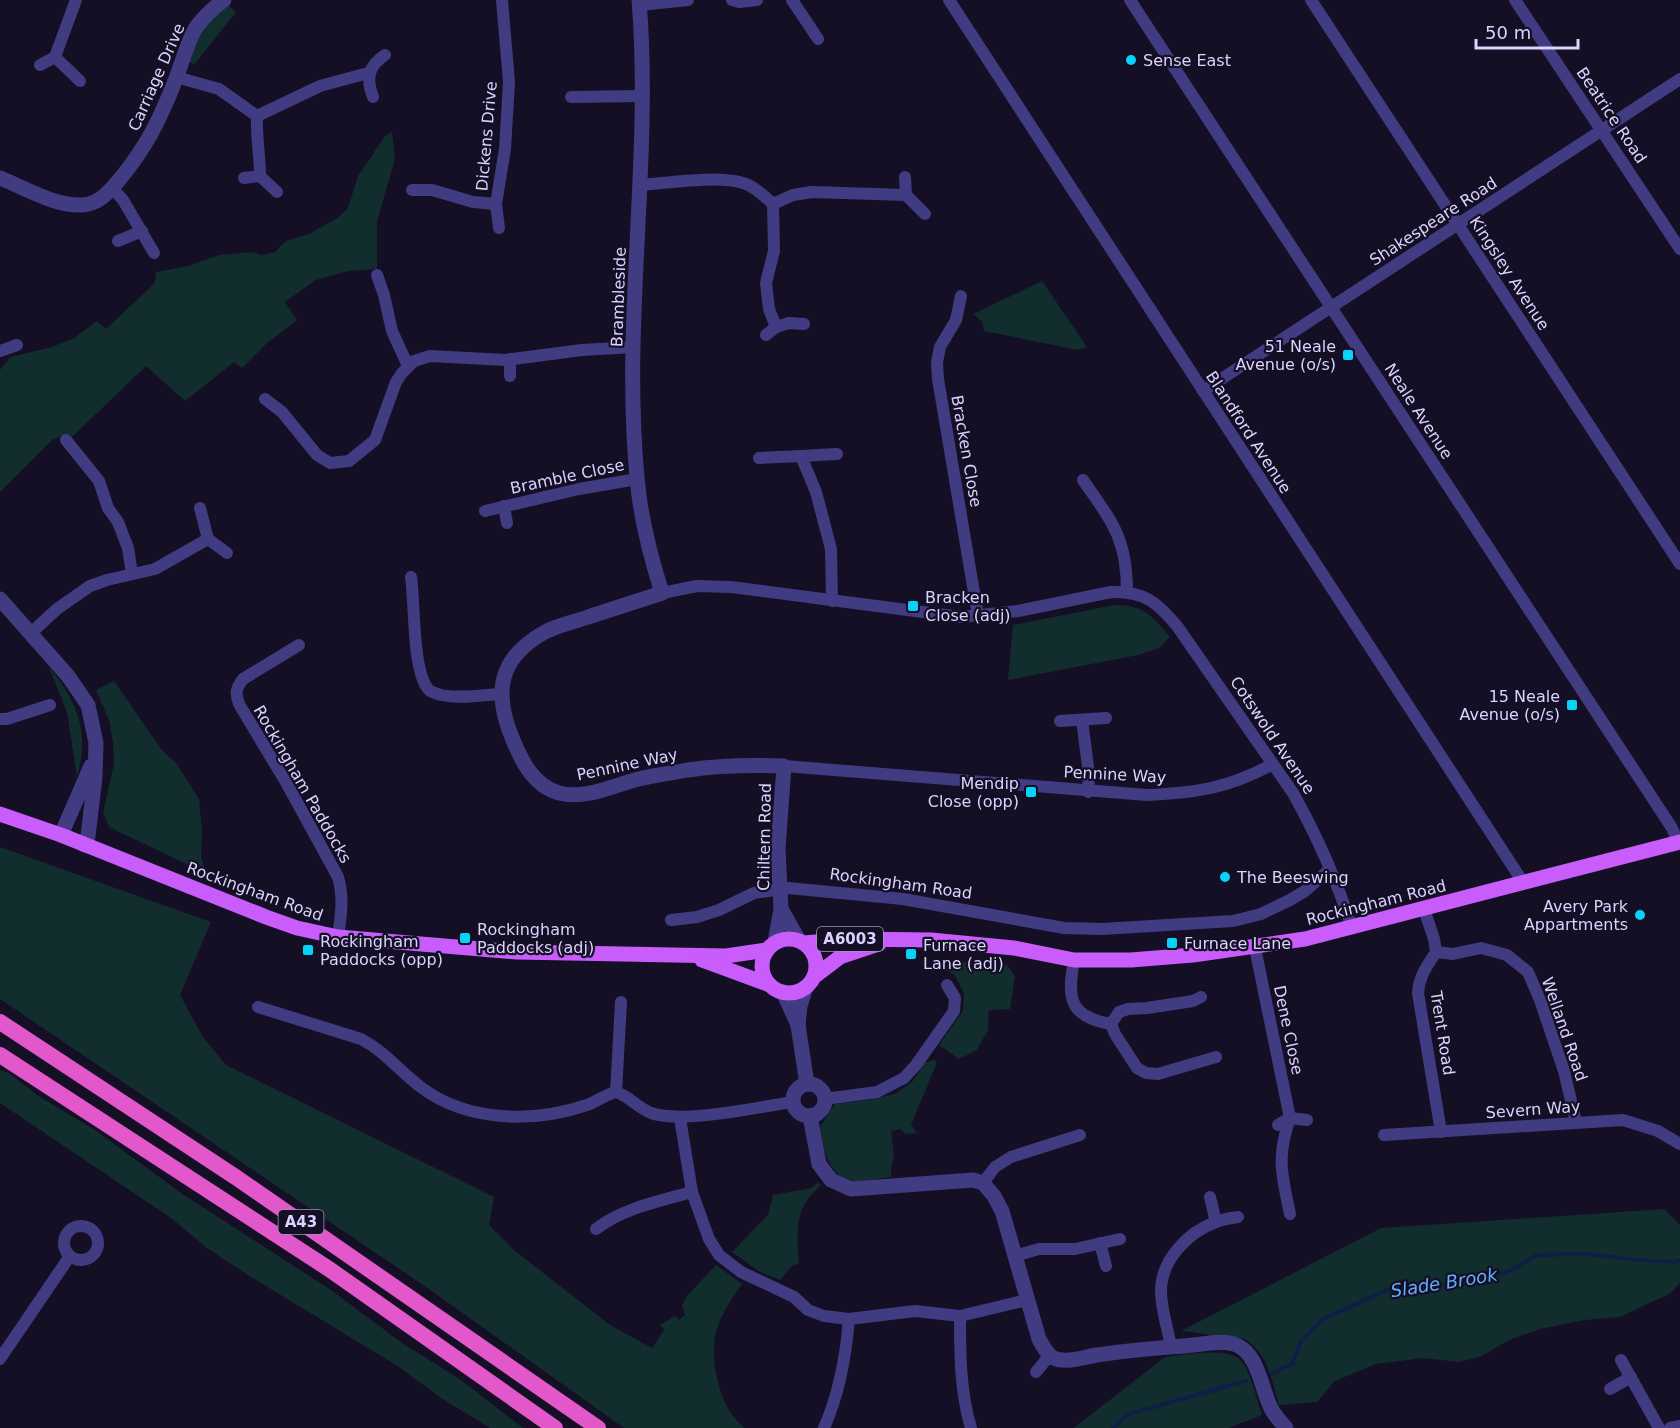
<svg xmlns="http://www.w3.org/2000/svg" width="1680" height="1428" viewBox="0 0 1680 1428" font-family="'DejaVu Sans',sans-serif">
<style>
.green{fill:#122d2e}
.lines{fill:none;stroke-linecap:round;stroke-linejoin:round}
.stream{stroke:#0d1f45;stroke-width:4}
.minor{stroke:#413b82;stroke-width:12}
.tertiary{stroke:#413b82;stroke-width:15}
.primary{stroke:#c85dfb;stroke-width:15}
.trunk{stroke:#e257ca;stroke-width:16}
.poi-dot{fill:#06d3f7;stroke:#140f24;stroke-width:2}
.labels{text-anchor:middle;stroke-width:4.5;stroke-linejoin:round;paint-order:stroke}
.shield{fill:#140f24;stroke:#9f98bd;stroke-width:1.5}
.shield-label{font-size:15px;font-weight:bold;fill:#dad3fe}
.poi-label{font-size:16px;fill:#dad3fe;stroke:#140f24;text-anchor:start}
.street-label{font-size:16px;fill:#dad3fe;stroke:#140f24}
.water-label{font-size:18px;font-style:italic;fill:#63adfb;stroke:#140f24}
</style>
<rect width="100%" height="100%" fill="#140f24"/>
<g class="green">
<path d="M228 5 236 12 194 65 189 61C194 37 209 19 228 5Z"/>
<polygon points="392,132 395,159 377,221 377,269 348,271 316,280 285,302 297,320 266,344 242,368 234,362 185,401 146,366 73,436 63,435 52,440 0,492 0,370 10,357 52,347 74,338 97,321 106,329 155,283 156,272 188,266 219,255 252,252 261,255 275,252 286,241 309,234 339,217 348,208 358,176 385,136"/>
<polygon points="1042,281 1087,347 1078,350 984,331 982,322 973,314"/>
<path d="M1114 605C1142 604 1154 617 1170 637L1159 648 1138 655 1008 680 1013 625Z"/>
<path d="M49 667C78 702 90 733 77 777L67 712Z"/>
<polygon points="114,681 161,749 176,763 199,799 202,831 201,858 207,874 109,827 103,813 114,764 113,742 109,720 96,690"/>
<path d="M0 847 211 922 180 995 203 1037 226 1065 494 1197 489 1225 514 1250 610 1325 652 1348 664 1330 660 1325 675 1316 679 1320 685 1315 682 1305 686 1297 716 1265 742 1284C732 1298 722 1312 717 1329 709 1352 717 1389 729 1410 733 1417 739 1422 744 1428H624L429 1289 0 999Z"/>
<polygon points="934,960 1007,965 1015,976 1010,1009 989,1010 988,1030 977,1050 959,1059 939,1045 963,1011 964,993 954,974 941,969"/>
<path d="M933 1060 937 1062 911 1125 917 1133 905 1134 901 1129 891 1131 894 1154 891 1169V1177C879 1178 864 1182 853 1181 828 1177 823 1147 820 1127L835 1104 868 1100 895 1094 913 1081 925 1063Z"/>
<polygon points="0,1070 9,1073 40,1097 95,1130 184,1195 331,1290 402,1343 461,1380 523,1428 490,1428 441,1398 399,1367 251,1277 207,1248 171,1218 0,1103"/>
<path d="M818 1182 821 1185C817 1190 811 1194 807 1200 795 1217 797 1243 799 1263L791 1267 780 1280 760 1272 732 1252 768 1215 773 1195 812 1188Z"/>
<path d="M1664 1209 1680 1225V1283L1671 1293 1620 1317 1585 1320 1540 1329 1509 1340 1482 1356 1459 1362 1423 1358 1376 1364 1335 1381 1317 1402 1279 1405C1272 1383 1268 1353 1246 1340 1239 1336 1227 1339 1218 1337 1206 1334 1195 1332 1181 1331L1381 1228Z"/>
<path d="M1195 1353C1208 1353 1226 1350 1238 1358 1250 1366 1257 1401 1262 1415L1229 1428H1074L1165 1357Z"/>
</g>
<g class="lines">
<g class="stream">
<polyline points="1271,1374 1292,1364 1301,1341 1322,1320 1386,1290 1451,1285 1508,1272 1537,1255 1586,1254 1639,1260 1676,1262 1680,1260"/>
<polyline points="1113,1428 1129,1414 1246,1381"/>
</g>
<g class="minor">
<polyline points="76,0 55,57 80,81"/>
<polyline points="732,0 739,2 757,0"/>
<polyline points="792,0 818,39"/>
<polyline points="949,0 1519,876 1521,882"/>
<polyline points="1130,0 1672,828 1678,842"/>
<polyline points="1311,0 1680,564"/>
<polyline points="1515,0 1680,249"/>
<polyline points="640,5 688,0"/>
<polyline points="40,65 55,57"/>
<polyline points="176,77 219,89 257,116"/>
<path d="M373 97C366 79 368 66 385 55"/>
<polyline points="571,97 642,96"/>
<polyline points="257,116 320,86 368,73"/>
<path d="M257 116C256 136 260 156 260 176L277 192"/>
<polyline points="905,177 906,195 925,214"/>
<polyline points="244,178 260,176"/>
<path d="M640 185C668 183 717 175 743 183 754 186 764 196 773 204"/>
<polyline points="112,188 123,200 154,253"/>
<polyline points="412,190 432,190 473,202 496,204"/>
<polyline points="499,228 496,204 505,149 509,82 502,0"/>
<polyline points="118,241 142,231"/>
<polyline points="377,275 384,295 392,331 408,366"/>
<polyline points="961,296 956,320 940,347 937,362 938,379 978,616"/>
<polyline points="804,324 789,323 776,327 769,309 766,283 774,251 773,204 793,195 812,192 906,195"/>
<polyline points="766,335 776,327"/>
<polyline points="0,351 17,345"/>
<polyline points="510,359 510,376"/>
<polyline points="1203,391 1680,79"/>
<polyline points="265,399 282,412 317,455 330,463 349,461 375,440 396,382 402,373 414,361 430,356 505,360 582,350 634,347"/>
<polyline points="66,440 99,481 108,508 118,522 128,548 132,574"/>
<polyline points="801,456 837,454"/>
<polyline points="759,458 801,456 816,492 831,549 832,601"/>
<path d="M1083 480C1112 522 1127 538 1127 592"/>
<polyline points="504,506 507,523"/>
<polyline points="485,511 579,489 637,479"/>
<polyline points="208,539 227,553"/>
<path d="M411 577C415 602 412 672 429 690 431 692 438 694 441 695 460 699 482 695 501 694"/>
<path d="M662 593 697 586 731 587 961 617 1018 611 1111 592C1144 591 1157 602 1177 626L1293 793C1317 836 1337 881 1352 928"/>
<polyline points="31,633 57,609 90,586 107,580 155,569 208,539 200,508"/>
<path d="M299 645 243 679C236 688 235 693 239 704L287 784 338 877C344 898 341 916 338 937"/>
<polyline points="0,719 7,719 50,705"/>
<polyline points="1082,720 1089,774 1088,792"/>
<polyline points="1060,721 1106,718"/>
<path d="M784 766 1147 795C1196 793 1229 788 1273 764"/>
<path d="M1424 909 1434 939 1436 952C1427 966 1419 976 1418 993L1441 1132"/>
<polyline points="671,920 697,917 719,910 754,893 788,888 903,899 1064,928 1102,929 1233,921 1261,914 1290,900 1305,891 1330,869"/>
<path d="M1255 948 1290 1118C1276 1158 1282 1175 1290 1214"/>
<polyline points="1436,952 1453,954 1481,948 1507,955 1528,972 1540,1000 1564,1071 1576,1122"/>
<path d="M1074 960C1067 998 1069 1017 1111 1024L1119 1012 1128 1009 1147 1008 1193 1001 1201 997"/>
<path d="M258 1007 361 1039C386 1052 400 1072 422 1088 468 1122 534 1123 587 1105 597 1101 605 1095 616 1092 629 1096 638 1108 651 1113 684 1124 757 1107 793 1102"/>
<polyline points="1111,1024 1115,1034 1137,1068 1146,1073 1158,1074 1216,1057"/>
<polyline points="616,1092 621,1002"/>
<polyline points="825,1099 877,1092 904,1078 916,1065 954,1011 955,998 947,985"/>
<polyline points="680,1118 692,1192 709,1239 719,1255 741,1272 794,1297 808,1310 824,1316 849,1319 915,1311 960,1316 1027,1300"/>
<polyline points="1278,1125 1290,1118 1307,1120"/>
<polyline points="1384,1135 1623,1120 1658,1131 1680,1144"/>
<polyline points="983,1183 995,1167 1011,1157 1080,1135"/>
<polyline points="1210,1197 1216,1222"/>
<circle cx="81" cy="1243" r="17"/>
<path d="M596 1229C623 1208 660 1201 692 1192"/>
<polyline points="1100,1243 1106,1266"/>
<polyline points="1014,1256 1039,1249 1075,1249 1120,1239"/>
<path d="M960 1316C960 1354 960 1391 971 1428"/>
<path d="M1171 1347C1168 1329 1161 1309 1161 1291 1161 1260 1188 1232 1216 1222 1223 1219 1231 1218 1238 1217"/>
<polyline points="0,1359 70,1256"/>
<polyline points="1621,1360 1659,1428"/>
<polyline points="1036,1372 1050,1355"/>
<polyline points="1610,1389 1631,1377"/>
<path d="M824 1428C839 1394 846 1356 849 1319"/>
<polyline points="1670,1428 1680,1426"/>
</g>
<g class="tertiary">
<path d="M639 0C652 159 622 319 637 477 640 516 650 555 662 593 637 601 613 609 588 617 574 622 558 625 545 632 498 658 493 693 513 740 522 762 534 786 559 793 587 800 613 785 639 779 655 775 672 773 688 770 720 765 752 765 784 766L778 849 781 909 775 942"/>
<path d="M0 178C25 188 54 206 82 205 99 204 109 192 119 180 146 148 160 119 175 81 182 63 186 46 195 29 203 17 212 9 224 0"/>
<polyline points="0,599 68,676 88,705 96,743 95,777 88,836 84,845"/>
<polyline points="61,835 91,766"/>
<polyline points="781,909 798,939"/>
<polyline points="806,987 800,1006 798,1025 807,1084"/>
<polyline points="783,992 798,1025"/>
<circle cx="809" cy="1100" r="16"/>
<path d="M810 1116 819 1164 831 1180 851 1189 973 1180 983 1183 994 1196 1002 1211 1039 1339C1043 1346 1048 1357 1056 1359 1069 1363 1084 1357 1097 1355 1129 1350 1161 1348 1193 1345 1206 1344 1221 1340 1234 1344 1258 1352 1261 1387 1270 1406 1273 1414 1280 1421 1286 1428"/>
</g>
<g class="primary">
<polyline points="0,814 61,835 266,917 297,928 338,937 517,952 726,956 767,950"/>
<circle cx="789" cy="966" r="27"/>
<polyline points="804,943 850,939 931,940 1014,948 1074,960 1131,960 1193,955 1305,939 1680,842"/>
<polyline points="702,960 770,985"/>
<polyline points="815,976 840,957 879,944"/>
</g>
<g class="trunk">
<polyline points="0,1022 237,1178 598,1428"/>
<polyline points="0,1055 329,1269 555,1428"/>
</g>
</g>
<g class="poi-dot">
<circle cx="1131" cy="60" r="6"/>
<rect x="1342" y="349" width="12" height="12" rx="3"/>
<rect x="907" y="600" width="12" height="12" rx="3"/>
<rect x="1566" y="699" width="12" height="12" rx="3"/>
<rect x="1025" y="786" width="12" height="12" rx="3"/>
<circle cx="1225" cy="877" r="6"/>
<circle cx="1640" cy="915" r="6"/>
<rect x="459" y="932" width="12" height="12" rx="3"/>
<rect x="1166" y="937" width="12" height="12" rx="3"/>
<rect x="302" y="944" width="12" height="12" rx="3"/>
<rect x="905" y="948" width="12" height="12" rx="3"/>
</g>
<g class="labels">
<g class="shield">
<rect x="817" y="927" width="66" height="24" rx="4.5"/>
<rect x="278.5" y="1210" width="45" height="24" rx="4.5"/>
</g>
<g class="shield-label">
<text x="850" y="944">A6003</text>
<text x="301" y="1227">A43</text>
</g>
<g class="poi-label">
<text x="1143" y="66">Sense East</text>
<text x="1336" y="352" text-anchor="end">51 Neale<tspan x="1336" dy="18">Avenue (o/s)</tspan></text>
<text x="925" y="603">Bracken<tspan x="925" dy="18">Close (adj)</tspan></text>
<text x="1560" y="702" text-anchor="end">15 Neale<tspan x="1560" dy="18">Avenue (o/s)</tspan></text>
<text x="1019" y="789" text-anchor="end">Mendip<tspan x="1019" dy="18">Close (opp)</tspan></text>
<text x="1237" y="883">The Beeswing</text>
<text x="1628" y="912" text-anchor="end">Avery Park<tspan x="1628" dy="18">Appartments</tspan></text>
<text x="477" y="935">Rockingham<tspan x="477" dy="18">Paddocks (adj)</tspan></text>
<text x="320" y="947">Rockingham<tspan x="320" dy="18">Paddocks (opp)</tspan></text>
<text x="1184" y="949">Furnace Lane</text>
<text x="923" y="951">Furnace<tspan x="923" dy="18">Lane (adj)</tspan></text>
</g>
<g class="street-label">
<text transform="translate(156 77) rotate(-66)" y="6">Carriage Drive</text>
<text transform="translate(1612 115) rotate(56)" y="6">Beatrice Road</text>
<text transform="translate(486 136) rotate(-85)" y="6">Dickens Drive</text>
<text transform="translate(1433 221) rotate(-33)" y="6">Shakespeare Road</text>
<text transform="translate(1510 273) rotate(57)" y="6">Kingsley Avenue</text>
<text transform="translate(618 297) rotate(-88)" y="6">Brambleside</text>
<text transform="translate(1419 411) rotate(57)" y="6">Neale Avenue</text>
<text transform="translate(1249 432) rotate(57)" y="6">Blandford Avenue</text>
<text transform="translate(967 451) rotate(80)" y="6">Bracken Close</text>
<text transform="translate(567 476) rotate(-12)" y="6">Bramble Close</text>
<text transform="translate(1273 735) rotate(56)" y="6">Cotswold Avenue</text>
<text transform="translate(627 764) rotate(-12)" y="6">Pennine Way</text>
<text transform="translate(1115 774) rotate(3)" y="6">Pennine Way</text>
<text transform="translate(303 784) rotate(60)" y="6">Rockingham Paddocks</text>
<text transform="translate(764 837) rotate(-89)" y="6">Chiltern Road</text>
<text transform="translate(901 883) rotate(8)" y="6">Rockingham Road</text>
<text transform="translate(255 891) rotate(20)" y="6">Rockingham Road</text>
<text transform="translate(1376 902) rotate(-14)" y="6">Rockingham Road</text>
<text transform="translate(1565 1029) rotate(71)" y="6">Welland Road</text>
<text transform="translate(1289 1030) rotate(78)" y="6">Dene Close</text>
<text transform="translate(1443 1033) rotate(81)" y="6">Trent Road</text>
<text transform="translate(1533 1109) rotate(-4)" y="6">Severn Way</text>
</g>
<g class="water-label">
<text transform="translate(1444 1283) rotate(-9)" y="6">Slade Brook</text>
</g>
</g>
<path d="M1476 39v9h102v-9" fill="none" stroke="#dad3fe" stroke-width="3"/>
<text x="1485" y="39" font-size="18" fill="#dad3fe" stroke="#140f24" stroke-width="4.5" paint-order="stroke">50 m</text>
</svg>
